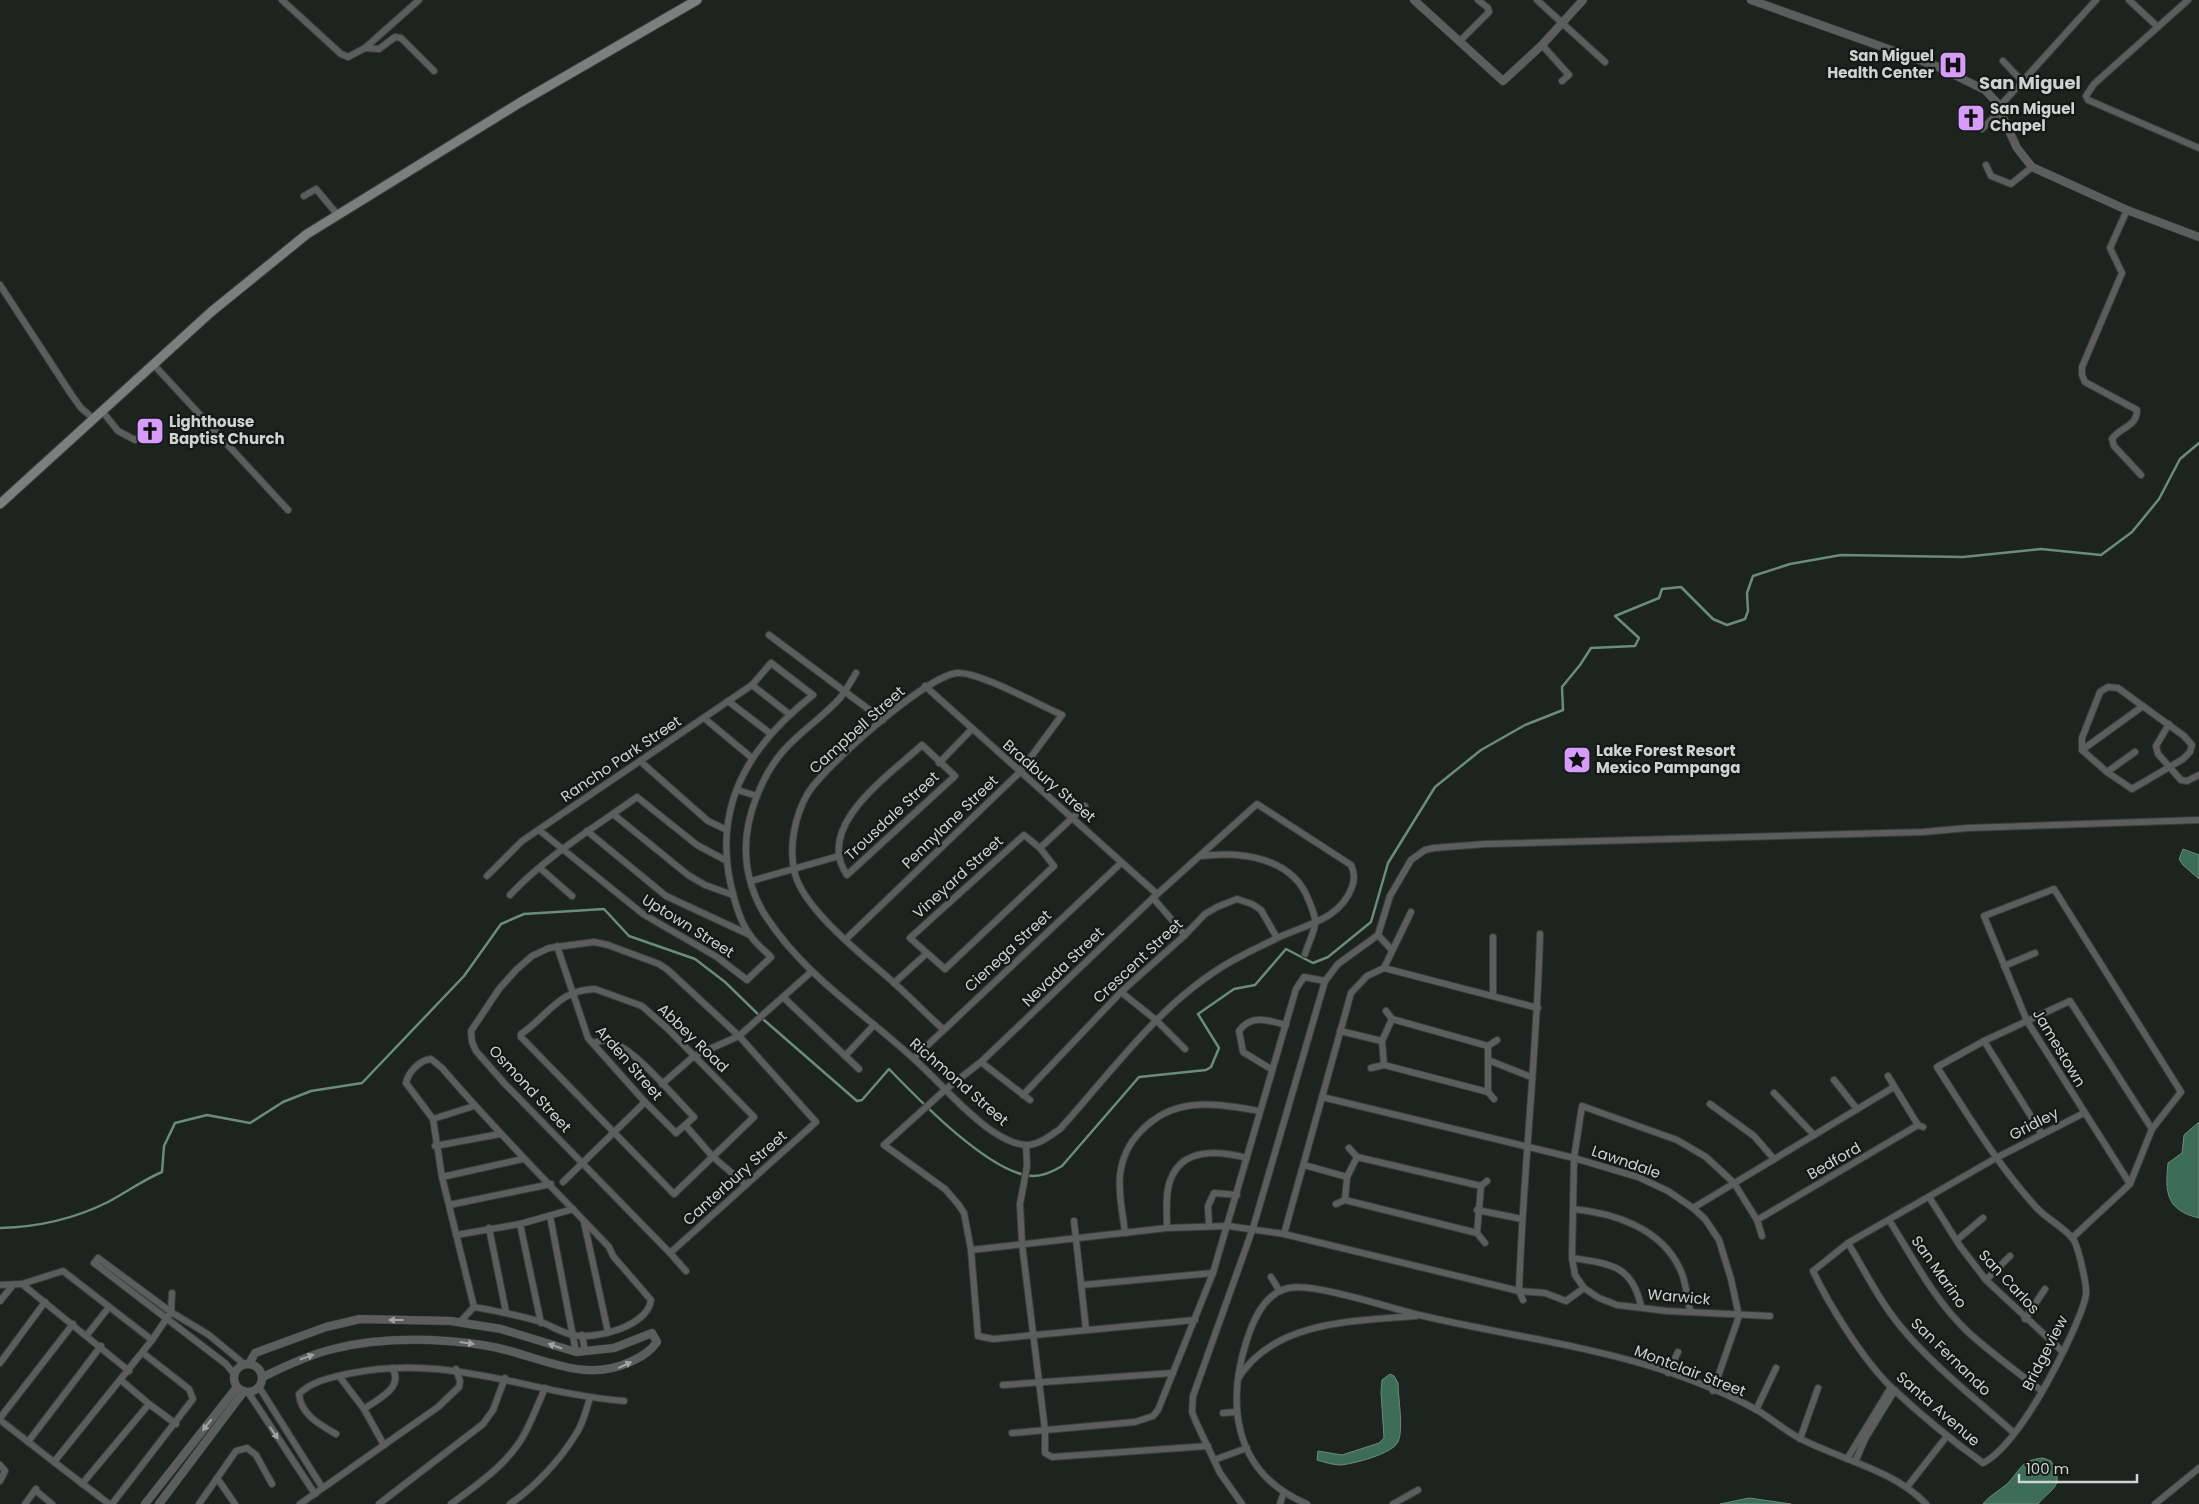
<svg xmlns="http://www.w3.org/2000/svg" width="2199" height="1504" viewBox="0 0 2199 1504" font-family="Poppins,sans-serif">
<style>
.water{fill:#3e6d57;stroke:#6a8c7c}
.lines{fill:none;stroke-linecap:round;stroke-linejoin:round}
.stream{stroke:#6a8c7c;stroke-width:2.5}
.minor-casing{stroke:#393f3b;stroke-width:8}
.tertiary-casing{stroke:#393f3b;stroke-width:9}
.secondary-casing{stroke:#393f3b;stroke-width:11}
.minor{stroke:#5b5e5c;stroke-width:6}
.tertiary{stroke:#5b5e5c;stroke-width:8}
.secondary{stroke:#7b807e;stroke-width:9}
.oneway{fill:#a1a4a2}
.labels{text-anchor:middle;stroke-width:4.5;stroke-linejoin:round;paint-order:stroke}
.poi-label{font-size:15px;font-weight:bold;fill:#cfd3d1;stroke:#141916;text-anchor:start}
.street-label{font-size:15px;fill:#cfd3d1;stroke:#141916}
.quarter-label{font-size:18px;font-weight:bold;fill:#cfd3d1;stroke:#141916}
</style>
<rect width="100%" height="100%" fill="#1d231f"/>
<g class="water">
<polygon points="2183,849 2199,855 2199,879 2183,865 2179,859"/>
<path d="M2199 1122V1218C2166 1210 2165 1193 2168 1163L2182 1153 2184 1135Z"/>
<path d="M1390 1374 1394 1376 1398 1383C1398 1398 1404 1429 1398 1442 1392 1454 1353 1464 1340 1465 1333 1465 1324 1462 1317 1460L1318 1451 1342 1455 1379 1443 1384 1438 1381 1392 1382 1380Z"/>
<path d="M2043 1458 2051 1461C2066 1487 2051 1488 2038 1504H1983C1990 1495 1999 1491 2007 1484 2021 1470 2020 1460 2043 1458Z"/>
<polygon points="1749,1498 1791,1504 1720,1504"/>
</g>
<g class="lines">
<path class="stream" d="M0 1228C38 1227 74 1219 108 1202 127 1192 143 1180 162 1172L164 1146 175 1123 207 1115 250 1123 283 1102 311 1091 362 1083 464 976 501 924 524 914 604 909 629 936 695 959 725 982 764 1020 857 1101 862 1100 889 1069C918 1099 991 1175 1033 1176 1043 1176 1054 1171 1062 1166L1139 1077 1206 1070 1211 1067 1219 1048 1198 1014 1234 989 1255 985 1286 949 1313 963 1328 957 1371 922 1388 863 1435 787 1481 750 1525 725 1563 710 1562 687 1580 665 1591 648 1635 646 1639 638 1615 616 1659 598 1662 589 1681 587 1713 619 1727 625 1745 619 1748 611 1747 593 1753 576 1790 564 1841 555 1963 557 2041 549 2101 555 2132 532 2159 499 2180 459 2199 443"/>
<defs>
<g id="minor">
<polyline points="282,0 341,54 348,57 365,48 419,0"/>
<polyline points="1537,0 1605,62"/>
<polyline points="2129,0 2158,27"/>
<polyline points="2188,0 2094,84 2086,96 2088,100 2199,148"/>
<polyline points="1460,41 1489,12 1488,8 1478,0"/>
<polyline points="1542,45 1569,75 1562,81"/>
<polyline points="365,48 379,49 395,37 401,38 434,71"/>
<polyline points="2003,61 2022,81"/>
<polyline points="2000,106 2096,0"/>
<polyline points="1982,129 2000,111"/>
<polyline points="1986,165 1991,176 2011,184 2032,167"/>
<polyline points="304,196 316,189 337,214"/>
<path d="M2127 210 2110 248 2122 273 2082 367V375L2085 382 2137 410C2137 427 2120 427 2112 439L2114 446 2141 475"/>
<polyline points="0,285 71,394 81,408 94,419"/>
<polyline points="154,365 288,510"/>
<polyline points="102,411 118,431 135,440 144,434"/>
<polyline points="769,635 883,720"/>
<path d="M856 673C851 681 846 691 840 698 823 717 801 731 784 750 762 775 745 817 746 851 746 874 754 899 767 918 805 976 864 1013 914 1059 940 1082 963 1111 992 1131 1001 1137 1015 1145 1027 1145 1039 1145 1051 1135 1060 1129 1117 1066 1166 994 1243 955 1254 949 1266 944 1277 938 1305 925 1340 920 1352 887 1355 879 1355 873 1351 865L1257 804 1153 898 981 1062 946 1089 884 1145 945 1189 958 1204 964 1213 971 1250 978 1336 993 1339 1195 1320"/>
<polyline points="752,685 789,714"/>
<polyline points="925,686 1157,894"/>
<polygon points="2108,687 2118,688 2184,736 2192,745 2190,752 2183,759 2132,789 2107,772 2082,750 2082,738 2100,692"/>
<polyline points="728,701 771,734"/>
<polyline points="704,718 752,758"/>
<polyline points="2169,724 2156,746 2158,754 2181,780 2187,781 2199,775"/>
<path d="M922 745 955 776 847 875C813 826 891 774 922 745Z"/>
<polyline points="2082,750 2143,706"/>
<polyline points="640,761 708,821 727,830"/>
<polyline points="939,763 972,729"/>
<polyline points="2107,772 2135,752"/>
<polyline points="737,790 757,796"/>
<polyline points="613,814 688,875 705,885 733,895"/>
<polyline points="587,831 666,896 750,935"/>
<polygon points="1024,835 1040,848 1054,866 945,969 910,938"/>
<polyline points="1040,848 1085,806"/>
<path d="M1200 856C1241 851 1293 857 1309 901 1312 908 1316 917 1315 924 1314 933 1308 944 1305 954"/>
<polyline points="540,868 572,896"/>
<path d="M487 876 522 841 752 685 771 663 813 695C752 743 714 801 730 881 734 899 739 920 750 935 755 943 764 950 771 957L747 980 717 957 643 914 539 830"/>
<polyline points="751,881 839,856"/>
<path d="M510 895C546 856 594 828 637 797L697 845 725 860"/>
<polyline points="1153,898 1185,935"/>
<polyline points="1378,935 1391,949"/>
<polyline points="1493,937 1493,995"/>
<path d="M845 940 1019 773 1062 715C1039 705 978 671 957 673 926 676 825 766 808 793 795 815 788 848 795 874 805 911 865 957 893 982 910 997 926 1014 943 1029"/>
<path d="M557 946 588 1038 645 1102 676 1133 694 1117C676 1099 638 1053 616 1044 609 1040 601 1040 593 1043"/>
<polyline points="2004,966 2035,953"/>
<polyline points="1384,968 1538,1008"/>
<polyline points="894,983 926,954"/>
<path d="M595 989 642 1006 668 1029 754 1117 674 1194 521 1037V1034C549 1015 558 990 595 989Z"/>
<polyline points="1121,992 1156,1020 1185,1049"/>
<polyline points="783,997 859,1069"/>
<polyline points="1386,1011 1392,1019"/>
<polygon points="1392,1019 1488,1046 1488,1092 1384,1065 1382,1041"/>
<polyline points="1340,1031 1382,1041"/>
<polyline points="1984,1041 2042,1134"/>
<polyline points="1488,1046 1497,1040"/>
<polyline points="845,1056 874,1025"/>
<polyline points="914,1058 1121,863"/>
<path d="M431 1059 442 1068C495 1130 552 1187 609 1247L613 1256 651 1300C648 1326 596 1340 573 1335 562 1333 552 1326 541 1322 519 1315 496 1311 474 1307L442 1177 433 1119 406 1083C408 1072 420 1060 431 1059Z"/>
<polyline points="1488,1060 1531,1077"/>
<polyline points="981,1062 1030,1100"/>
<polyline points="1371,1068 1384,1065"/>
<path d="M1271 1069 1243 1052 1239 1031C1251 1014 1268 1020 1286 1025"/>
<polyline points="1888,1076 1918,1125"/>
<polyline points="1834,1080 1857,1109"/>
<polyline points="662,1084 694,1056 739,1036 811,972"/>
<polyline points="1488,1092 1494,1099"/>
<polyline points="1774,1093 1814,1135"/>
<polyline points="1023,1095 1121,992 1185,935 1205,914 1217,907 1237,899 1252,904 1261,910 1277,938"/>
<polyline points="1322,1097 1574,1158 1638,1177 1668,1191 1693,1208 1705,1219 1719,1240 1731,1279 1739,1316 1713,1391"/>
<polyline points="1710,1104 1754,1136 1774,1159"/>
<path d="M2084 1113 1996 1158 1848 1243 1813 1271C1830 1307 1864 1361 1892 1388 1921 1415 1951 1440 1983 1463 2007 1451 2035 1405 2048 1381 2058 1363 2084 1312 2086 1294 2087 1285 2078 1245 2073 1239 2063 1226 2046 1219 2035 1206 1997 1164 1968 1115 1937 1067L1984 1041 2070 1001 2152 1129"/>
<polyline points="433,1119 474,1106"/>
<polyline points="685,1125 713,1157 746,1185"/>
<polyline points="1026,1145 1027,1166 1020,1204 1022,1244 1045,1430 1045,1453 1052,1457 1208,1446"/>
<polyline points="435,1146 500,1134"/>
<polyline points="1349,1148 1357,1157"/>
<polygon points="1357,1157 1481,1186 1477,1233 1345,1200 1347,1177"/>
<polyline points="1304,1165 1347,1177"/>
<polyline points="442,1177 523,1159"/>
<polyline points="563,1182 645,1102"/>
<polyline points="1481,1186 1487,1181"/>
<polyline points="1929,1197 1960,1246 1986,1280 2063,1352"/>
<polyline points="1336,1204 1345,1200"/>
<polyline points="449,1205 551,1184"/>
<polyline points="1693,1208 1894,1087"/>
<path d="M1573 1209C1614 1213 1661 1228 1680 1269 1686 1281 1687 1297 1690 1310"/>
<polyline points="1477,1210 1522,1219"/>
<polyline points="550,1216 576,1352"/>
<polyline points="1757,1220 1918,1125 1923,1127"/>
<path d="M1889 1220C1913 1258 1934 1300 1968 1332 1991 1353 2017 1372 2042 1391"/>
<polyline points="1074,1221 1086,1329"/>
<polyline points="584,1222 608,1332"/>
<polyline points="520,1224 541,1323"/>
<polyline points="1209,1226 1208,1206 1214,1193 1237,1195"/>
<polyline points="489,1228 506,1312"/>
<path d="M1167 1228C1167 1213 1165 1195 1170 1181 1182 1146 1220 1151 1247 1158"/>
<path d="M1125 1233C1123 1214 1118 1194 1120 1175 1122 1158 1129 1143 1141 1131 1175 1095 1216 1104 1260 1111"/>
<polyline points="1477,1233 1485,1243"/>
<polyline points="1284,1234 1351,993 1367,976 1384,968 1411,912"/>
<polyline points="456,1235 520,1224 573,1209"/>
<polyline points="1762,1236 1757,1220 1734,1183 1706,1157 1677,1140 1582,1106 1574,1158 1572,1258 1575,1275 1584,1288 1599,1298 1617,1305 1667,1311 1770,1316"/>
<polyline points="2072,1238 2130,1184 2152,1129 2181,1092 2054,889 1984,916 2027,1021 2130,1184"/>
<polyline points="1957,1240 1983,1218"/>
<path d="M1848 1243C1865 1271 1880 1302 1901 1327 1933 1366 1976 1399 2013 1432"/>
<polyline points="971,1250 1167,1228 1228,1226 1284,1234 1519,1291 1545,1293 1566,1301 1584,1288"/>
<polyline points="670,1253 816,1122 739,1036 668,970 659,964 608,945 594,942 549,948 532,956 516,970 499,989 471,1031 472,1042 476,1051 505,1084 670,1253 686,1271"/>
<path d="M1572 1258C1611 1264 1632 1265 1641 1306"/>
<polyline points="1271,1277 1279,1290"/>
<polyline points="1986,1280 2010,1256"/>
<polyline points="22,1284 129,1371"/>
<polyline points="0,1285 22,1284 63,1271 152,1340"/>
<polyline points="1082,1285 1213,1273"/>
<path d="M1523 1300 1519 1291C1523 1172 1537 1053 1540 934"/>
<polyline points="0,1301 13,1285"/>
<polyline points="2025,1319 2045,1289"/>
<polyline points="457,1322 460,1322 474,1307"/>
<polyline points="87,1335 109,1307"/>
<polyline points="582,1335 585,1351"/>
<polyline points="0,1363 45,1302"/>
<polyline points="1668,1373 1678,1352"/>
<polyline points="235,1375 226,1364 94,1263 98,1258 171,1312 209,1335 244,1364"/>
<polyline points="339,1376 364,1409 384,1445"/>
<path d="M1239 1377C1276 1320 1356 1321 1416 1316"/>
<polyline points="1003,1385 1173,1373"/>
<polyline points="259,1387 322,1487"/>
<polyline points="248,1392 315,1494"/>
<polyline points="149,1404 176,1424"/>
<path d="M364 1409C378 1399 405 1387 392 1368"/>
<polyline points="1756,1410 1776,1368"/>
<polyline points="1223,1413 1236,1412"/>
<polyline points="0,1418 73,1324"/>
<polyline points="0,1420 54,1462"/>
<polyline points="1012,1433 1135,1422 1153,1416 1158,1410 1213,1273 1296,989 1304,977 1325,981"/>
<path d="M336 1434C319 1424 301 1415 299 1394 312 1381 330 1378 347 1374 449 1352 526 1393 624 1401"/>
<polyline points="1800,1439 1818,1388"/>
<polyline points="28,1442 101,1346"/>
<polyline points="1847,1459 1891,1387"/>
<polyline points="1214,1460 1247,1448"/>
<polyline points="1855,1462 1865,1439 1895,1390"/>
<polyline points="0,1465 5,1471 0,1481"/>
<polyline points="217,1478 235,1504"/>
<polyline points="82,1484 149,1404 122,1381"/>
<polyline points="1907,1487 1947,1436"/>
<polyline points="35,1490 52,1504"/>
<polyline points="25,1504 36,1489"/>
<polyline points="109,1504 54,1462 152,1340 171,1312 172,1293"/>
<polyline points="112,1504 193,1399 189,1389 143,1353"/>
<polyline points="199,1504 236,1451 247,1448 256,1455 272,1484"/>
<polyline points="300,1504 438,1407 459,1387 460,1381 456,1369"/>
<polyline points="379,1504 483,1424 493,1410 505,1378"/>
<path d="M451 1504C478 1484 510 1463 526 1431 533 1417 539 1402 545 1388"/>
<path d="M510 1504C535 1487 560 1460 576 1434 583 1424 586 1410 590 1398"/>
<polyline points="1242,1504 1220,1473 1196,1422 1192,1412 1193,1396 1253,1228 1325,981 1338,964 1378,935 1390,896 1411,860 1425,850 1434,848 1485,844 1923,832 1968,828 2199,820"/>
<polyline points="1280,1504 1284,1492"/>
<path d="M1307 1504C1231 1472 1225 1400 1250 1331 1257 1312 1268 1292 1289 1288 1315 1283 1390 1308 1419 1315 1495 1333 1572 1343 1647 1365 1683 1376 1724 1392 1757 1410 1772 1419 1785 1431 1801 1439 1842 1460 1894 1470 1926 1504"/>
<polyline points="1393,1504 1418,1490"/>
<polyline points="2155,1504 2199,1468"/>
</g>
<g id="tertiary">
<polyline points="1414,0 1503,81 1542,45 1583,0"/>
<polyline points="1751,0 1936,66 1985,90 2000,106 2000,111 2017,148 2032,167 2127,210 2199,237"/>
<circle cx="248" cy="1378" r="14"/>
<path d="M249 1364 255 1353 326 1327 360 1319 451 1321 501 1329 576 1352 614 1348 652 1333 657 1342C650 1352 641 1357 630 1362 585 1383 543 1358 498 1348 476 1343 453 1341 431 1340 399 1339 364 1341 333 1349 308 1355 285 1366 263 1377"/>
<polyline points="145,1504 237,1387"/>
<polyline points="159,1504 244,1391"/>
</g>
<polyline id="secondary" points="0,504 211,312 307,234 521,102 697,0"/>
</defs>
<use href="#minor" class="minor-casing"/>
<use href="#tertiary" class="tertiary-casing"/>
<use href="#secondary" class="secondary-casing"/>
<use href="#minor" class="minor"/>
<use href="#tertiary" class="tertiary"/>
<use href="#secondary" class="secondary"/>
</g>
<defs><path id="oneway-solid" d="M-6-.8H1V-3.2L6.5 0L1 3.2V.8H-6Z" transform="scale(1.25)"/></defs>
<g class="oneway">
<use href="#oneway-solid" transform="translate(396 1320) rotate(-180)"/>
<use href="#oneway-solid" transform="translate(467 1343) rotate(8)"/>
<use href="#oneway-solid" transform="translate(555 1346) rotate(-161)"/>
<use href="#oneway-solid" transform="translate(307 1357) rotate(-19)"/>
<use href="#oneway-solid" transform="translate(625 1365) rotate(-25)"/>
<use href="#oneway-solid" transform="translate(207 1425) rotate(128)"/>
<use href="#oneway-solid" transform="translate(274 1433) rotate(56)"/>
</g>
<defs>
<symbol id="hospital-square" viewBox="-11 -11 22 22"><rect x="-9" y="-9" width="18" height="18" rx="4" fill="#d79bf9" stroke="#141916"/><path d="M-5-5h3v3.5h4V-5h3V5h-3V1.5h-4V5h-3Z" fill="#111"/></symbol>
<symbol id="church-square" viewBox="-11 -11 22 22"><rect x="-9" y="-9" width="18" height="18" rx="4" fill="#d79bf9" stroke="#141916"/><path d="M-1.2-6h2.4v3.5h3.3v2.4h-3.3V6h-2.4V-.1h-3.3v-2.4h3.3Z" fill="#111"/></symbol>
<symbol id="sight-square" viewBox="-11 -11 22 22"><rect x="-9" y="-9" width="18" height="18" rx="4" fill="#d79bf9" stroke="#141916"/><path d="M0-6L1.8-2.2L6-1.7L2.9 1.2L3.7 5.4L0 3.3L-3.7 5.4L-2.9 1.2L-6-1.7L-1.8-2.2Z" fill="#111"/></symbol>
</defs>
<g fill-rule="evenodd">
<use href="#hospital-square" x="1937" y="49" width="32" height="32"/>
<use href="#church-square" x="1955" y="102" width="32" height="32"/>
<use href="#church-square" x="134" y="415" width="32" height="32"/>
<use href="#sight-square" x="1561" y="744" width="32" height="32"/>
</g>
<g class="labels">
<g class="poi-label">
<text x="1934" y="61" text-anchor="end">San Miguel<tspan x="1934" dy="17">Health Center</tspan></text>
<text x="1990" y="114">San Miguel<tspan x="1990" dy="17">Chapel</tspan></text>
<text x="169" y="427">Lighthouse<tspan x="169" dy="17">Baptist Church</tspan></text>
<text x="1596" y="756">Lake Forest Resort<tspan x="1596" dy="17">Mexico Pampanga</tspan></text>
</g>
<g class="street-label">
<text transform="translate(857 730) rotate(-42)" y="5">Campbell Street</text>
<text transform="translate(621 759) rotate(-34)" y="5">Rancho Park Street</text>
<text transform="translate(1049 781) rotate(41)" y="5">Bradbury Street</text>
<text transform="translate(892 816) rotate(-43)" y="5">Trousdale Street</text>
<text transform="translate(950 822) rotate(-44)" y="5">Pennylane Street</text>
<text transform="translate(958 877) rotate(-42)" y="5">Vineyard Street</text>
<text transform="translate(688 926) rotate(32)" y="5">Uptown Street</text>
<text transform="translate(1008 951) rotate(-43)" y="5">Cienega Street</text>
<text transform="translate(1138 961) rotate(-43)" y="5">Crescent Street</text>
<text transform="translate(1063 967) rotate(-44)" y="5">Nevada Street</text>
<text transform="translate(693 1038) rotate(44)" y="5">Abbey Road</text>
<text transform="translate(2059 1048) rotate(59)" y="5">Jamestown</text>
<text transform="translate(629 1063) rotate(49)" y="5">Arden Street</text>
<text transform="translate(959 1082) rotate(41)" y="5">Richmond Street</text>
<text transform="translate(530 1089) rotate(47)" y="5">Osmond Street</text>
<text transform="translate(2034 1124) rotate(-27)" y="5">Gridley</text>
<text transform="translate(1834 1161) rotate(-30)" y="5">Bedford</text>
<text transform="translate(1626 1162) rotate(19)" y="5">Lawndale</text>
<text transform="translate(735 1178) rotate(-42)" y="5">Canterbury Street</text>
<text transform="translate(1939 1272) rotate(55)" y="5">San Marino</text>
<text transform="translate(2009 1282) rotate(47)" y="5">San Carlos</text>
<text transform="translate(1679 1297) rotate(5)" y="5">Warwick</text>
<text transform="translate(2045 1353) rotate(-63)" y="5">Bridgeview</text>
<text transform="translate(1951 1357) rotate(44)" y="5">San Fernando</text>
<text transform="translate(1690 1371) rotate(21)" y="5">Montclair Street</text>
<text transform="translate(1938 1409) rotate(41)" y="5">Santa Avenue</text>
</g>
<g class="quarter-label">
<text x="2030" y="89">San Miguel</text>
</g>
</g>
<path d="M2019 1474v8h118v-8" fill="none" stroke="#cfd3d1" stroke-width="2.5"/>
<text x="2026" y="1474" font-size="15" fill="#cfd3d1" stroke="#141916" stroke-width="4" paint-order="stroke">100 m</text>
</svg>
